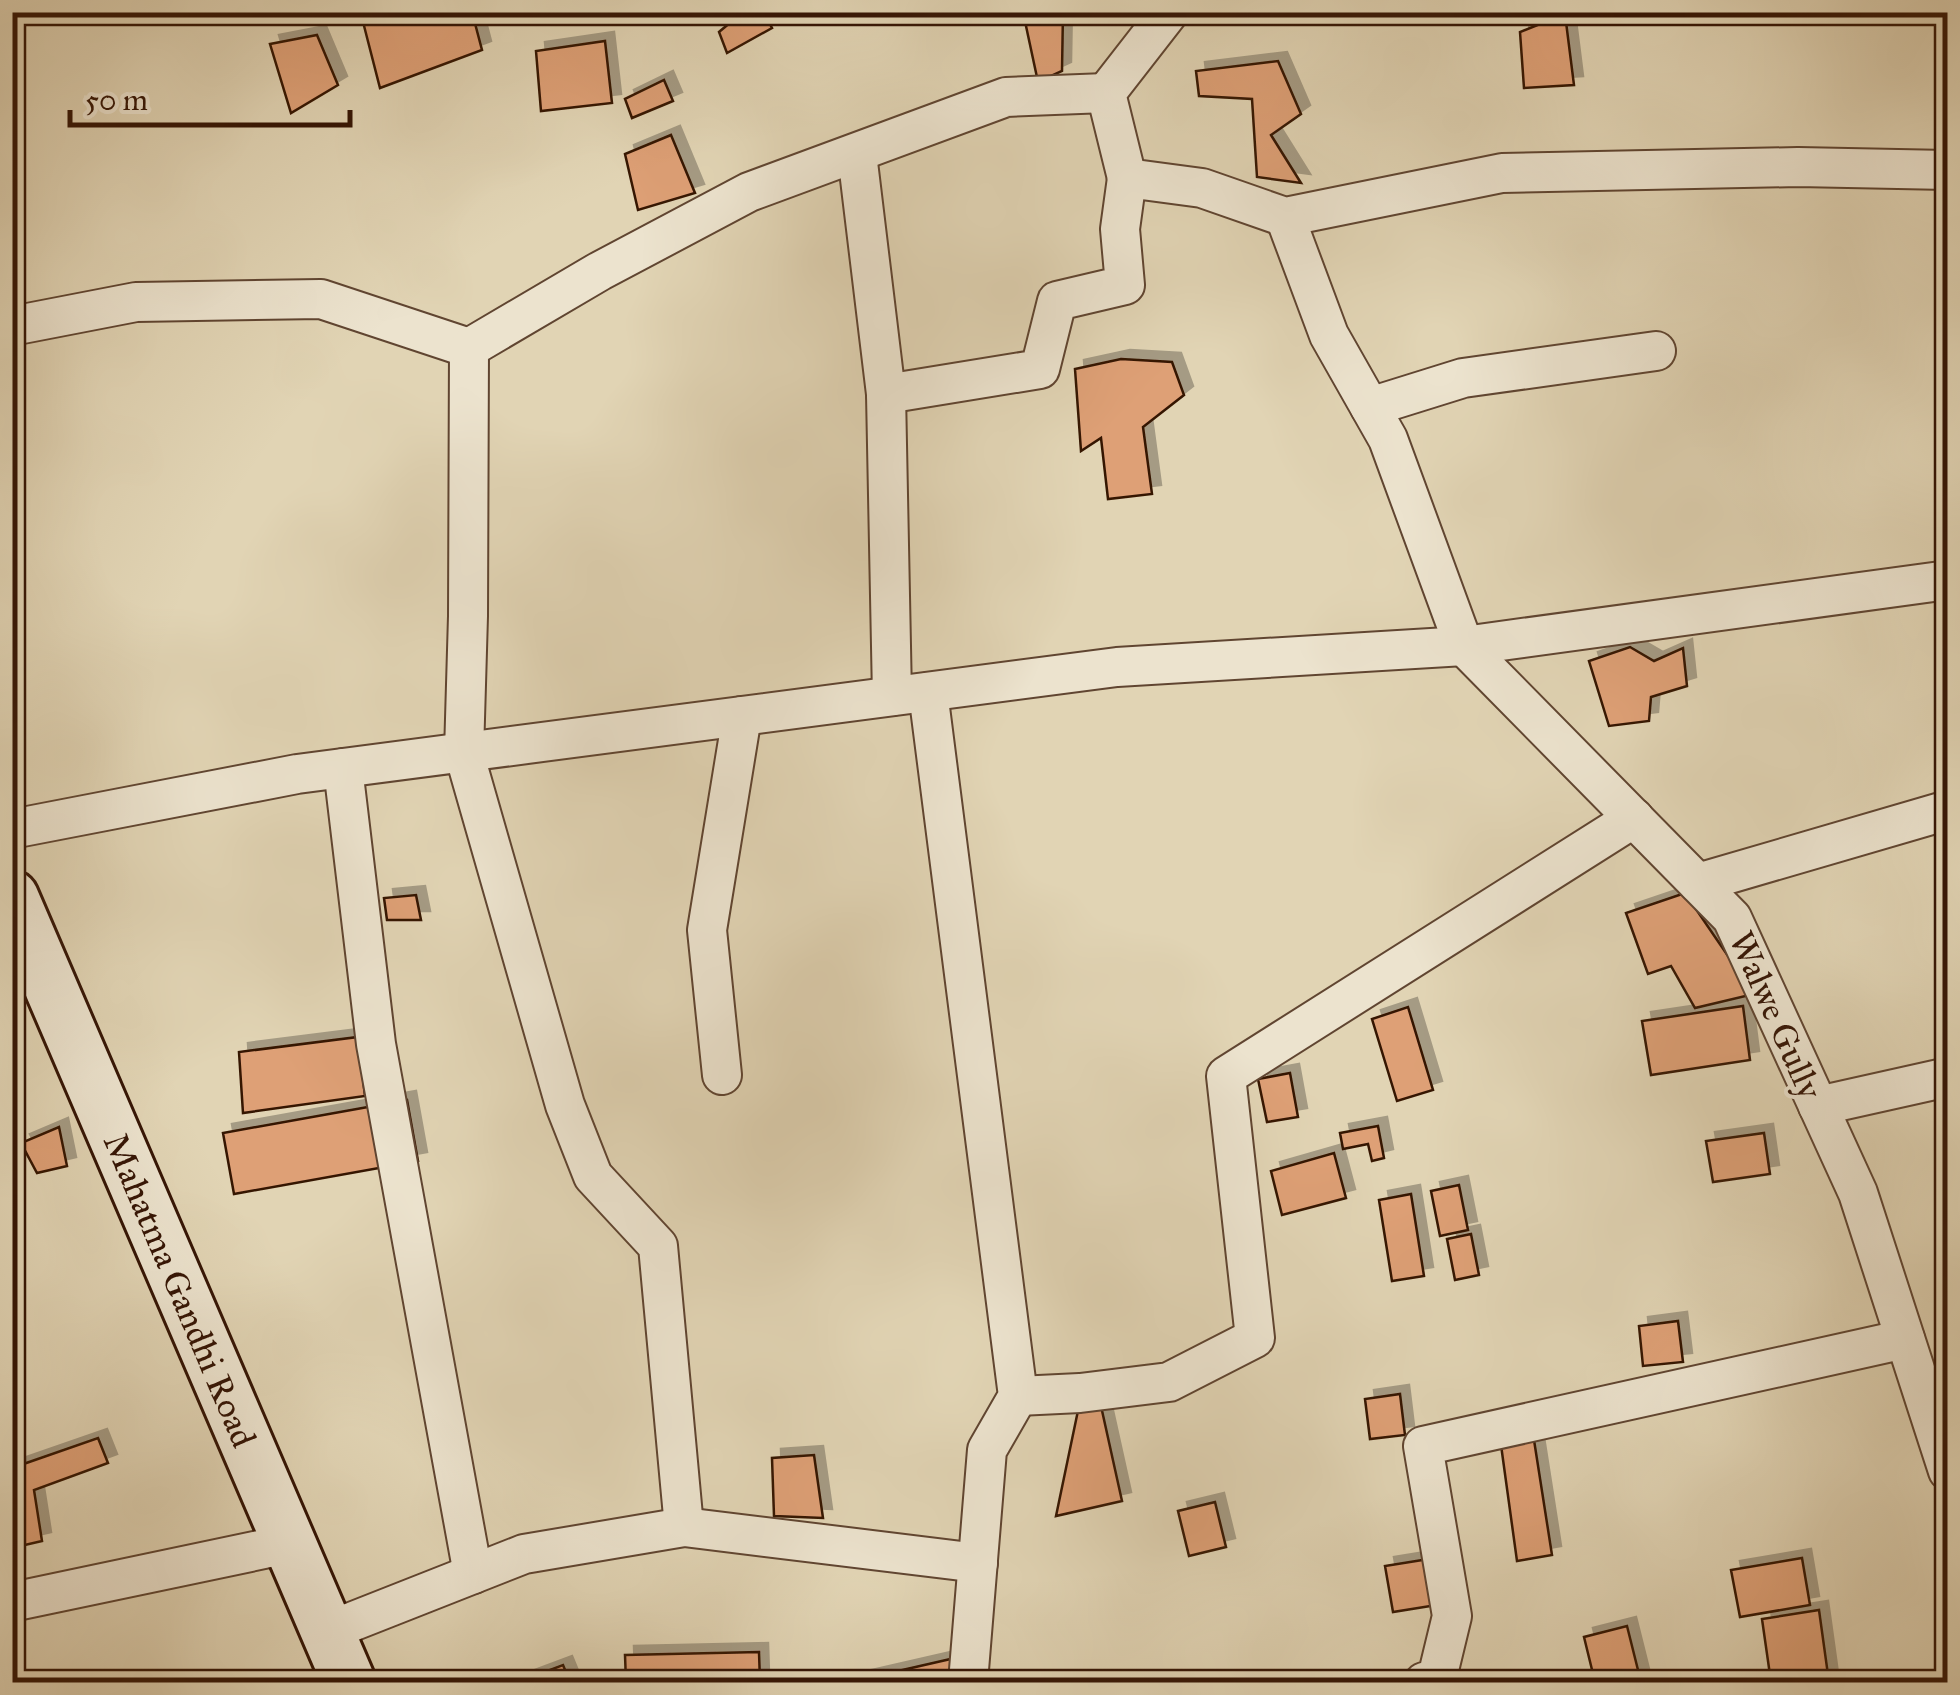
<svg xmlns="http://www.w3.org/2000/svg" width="1960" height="1695" viewBox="0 0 1960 1695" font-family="'IM FELL Great Primer',serif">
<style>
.building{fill:#dea076;stroke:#351505;stroke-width:2.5;filter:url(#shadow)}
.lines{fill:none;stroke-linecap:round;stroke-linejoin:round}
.minor-casing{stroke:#604531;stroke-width:42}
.secondary-casing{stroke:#351505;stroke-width:58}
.minor{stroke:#ece3ce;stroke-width:38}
.secondary{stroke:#ece3ce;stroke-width:52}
.labels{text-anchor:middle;stroke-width:8;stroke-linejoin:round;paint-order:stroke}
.street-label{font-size:35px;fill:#351505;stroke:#ece3ce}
</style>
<defs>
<filter id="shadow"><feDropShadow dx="9" dy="-9" stdDeviation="0" flood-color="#0004"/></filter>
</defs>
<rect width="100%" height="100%" fill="#e1d4b4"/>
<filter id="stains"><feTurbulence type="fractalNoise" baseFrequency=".002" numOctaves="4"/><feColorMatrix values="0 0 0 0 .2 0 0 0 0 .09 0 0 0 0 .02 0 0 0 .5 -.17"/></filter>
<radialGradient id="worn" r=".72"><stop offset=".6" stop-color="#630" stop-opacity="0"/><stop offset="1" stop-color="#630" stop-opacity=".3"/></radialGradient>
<g class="building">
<polygon points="373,12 472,12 482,50 380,88 362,18"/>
<polygon points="743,12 763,12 772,28 727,53 719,32"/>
<polygon points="1023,12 1063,12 1062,71 1038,82"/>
<polygon points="1565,14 1574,85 1524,88 1520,32"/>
<polygon points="317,35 338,85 291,113 270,44"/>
<polygon points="605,41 612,103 541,111 536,51"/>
<polygon points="1278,61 1301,114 1271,135 1301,183 1257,177 1252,99 1199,96 1196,71"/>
<polygon points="664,80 673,101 632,118 625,99"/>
<polygon points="671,135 695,193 638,210 625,154"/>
<polygon points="1121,359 1172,362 1184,395 1143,427 1152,494 1108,499 1101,438 1081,451 1075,369"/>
<polygon points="1630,647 1654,661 1683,648 1687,686 1651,697 1649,721 1609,726 1589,661"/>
<polygon points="1685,893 1754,994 1695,1008 1671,966 1648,974 1626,913"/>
<polygon points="416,895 421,920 387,920 384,898"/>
<polygon points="1743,1006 1750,1060 1651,1075 1642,1021"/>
<polygon points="1408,1007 1433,1090 1397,1101 1372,1019"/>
<polygon points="358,1037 365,1096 243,1113 239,1052"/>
<polygon points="1290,1073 1298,1117 1267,1122 1258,1079"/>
<polygon points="407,1100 418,1161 234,1194 223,1133"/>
<polygon points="1378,1126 1384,1158 1372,1161 1368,1144 1343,1149 1340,1133"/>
<polygon points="59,1127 67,1166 37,1173 21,1143"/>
<polygon points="1764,1133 1770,1174 1713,1182 1706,1141"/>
<polygon points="1334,1153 1346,1198 1282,1215 1271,1171"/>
<polygon points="1459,1185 1468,1230 1440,1236 1431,1191"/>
<polygon points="1411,1194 1424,1276 1392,1281 1379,1200"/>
<polygon points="1471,1234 1479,1275 1455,1280 1447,1239"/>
<polygon points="1678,1321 1683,1362 1643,1366 1639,1326"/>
<polygon points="1400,1394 1405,1435 1370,1439 1365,1399"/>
<polygon points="1099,1397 1122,1501 1056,1516 1080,1401"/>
<polygon points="98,1438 108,1463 34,1490 42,1541 12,1548 12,1468"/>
<polygon points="1534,1440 1552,1555 1517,1561 1501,1445"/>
<polygon points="814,1455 823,1518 774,1516 772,1458"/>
<polygon points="1215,1502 1226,1547 1189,1556 1178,1511"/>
<polygon points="1435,1558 1443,1604 1393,1612 1385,1566"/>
<polygon points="1802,1558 1810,1605 1740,1617 1731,1570"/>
<polygon points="1819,1610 1829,1682 1771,1682 1762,1619"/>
<polygon points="1627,1626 1641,1682 1595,1682 1584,1637"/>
<polygon points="759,1652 760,1682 626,1682 625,1655"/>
<polygon points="955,1658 949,1682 850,1682"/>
<polygon points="563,1665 570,1682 518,1682"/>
</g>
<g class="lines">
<defs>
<g id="minor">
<polyline points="1169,12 1106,93 1127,178 1202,188 1285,217 1502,173 1798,167 1948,170"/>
<polyline points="857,154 886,394 892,696"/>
<polyline points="1285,217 1329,335 1388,439 1464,646 1732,918 1858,1193 1948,1471"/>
<polyline points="12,326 136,302 321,299 469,348"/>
<polyline points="469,348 468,616 464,753 565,1105 593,1176 658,1246 684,1527"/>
<polyline points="469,348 600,271 749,192 1006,97 1106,93"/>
<polyline points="886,394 1040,369 1057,301 1125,285 1120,229 1127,178"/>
<polyline points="1370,407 1463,378 1656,351"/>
<polyline points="928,692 1018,1396 987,1450 968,1682"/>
<polyline points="343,768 376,1044 473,1574"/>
<polyline points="12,829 297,774 1117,667 1464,646 1948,580"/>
<polyline points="1698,883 1948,810"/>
<polyline points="722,1075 707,930 742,716"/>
<polyline points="1818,1106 1948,1077"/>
<polyline points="1018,1396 1080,1393 1169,1382 1255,1338 1226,1076 1634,818"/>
<polyline points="12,1602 288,1544"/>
<polyline points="326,1632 524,1554 684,1527 978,1563"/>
<polyline points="1424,1682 1437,1678 1452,1616 1423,1446 1905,1339"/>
</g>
<polyline id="secondary" points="12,897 349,1682"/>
</defs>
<use href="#minor" class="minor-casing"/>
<use href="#secondary" class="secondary-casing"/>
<use href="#minor" class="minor"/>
<use href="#secondary" class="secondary"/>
</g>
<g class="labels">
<g class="street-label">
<text transform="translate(1776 1015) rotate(66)" y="12">Walwe Gully</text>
<text transform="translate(180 1290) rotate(67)" y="12">Mahatma Gandhi Road</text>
</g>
</g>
<rect width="1960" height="1695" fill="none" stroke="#e1d4b4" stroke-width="50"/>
<rect x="15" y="15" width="1930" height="1665" fill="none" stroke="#351505" stroke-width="5"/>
<rect x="25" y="25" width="1910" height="1645" fill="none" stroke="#351505" stroke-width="2.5"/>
<path d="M70 110v15h280v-15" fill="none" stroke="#351505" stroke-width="5"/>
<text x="85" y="110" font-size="30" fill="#351505" stroke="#ece3ce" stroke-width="8" paint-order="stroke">50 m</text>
<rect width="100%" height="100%" filter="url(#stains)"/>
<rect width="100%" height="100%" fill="url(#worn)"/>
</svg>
